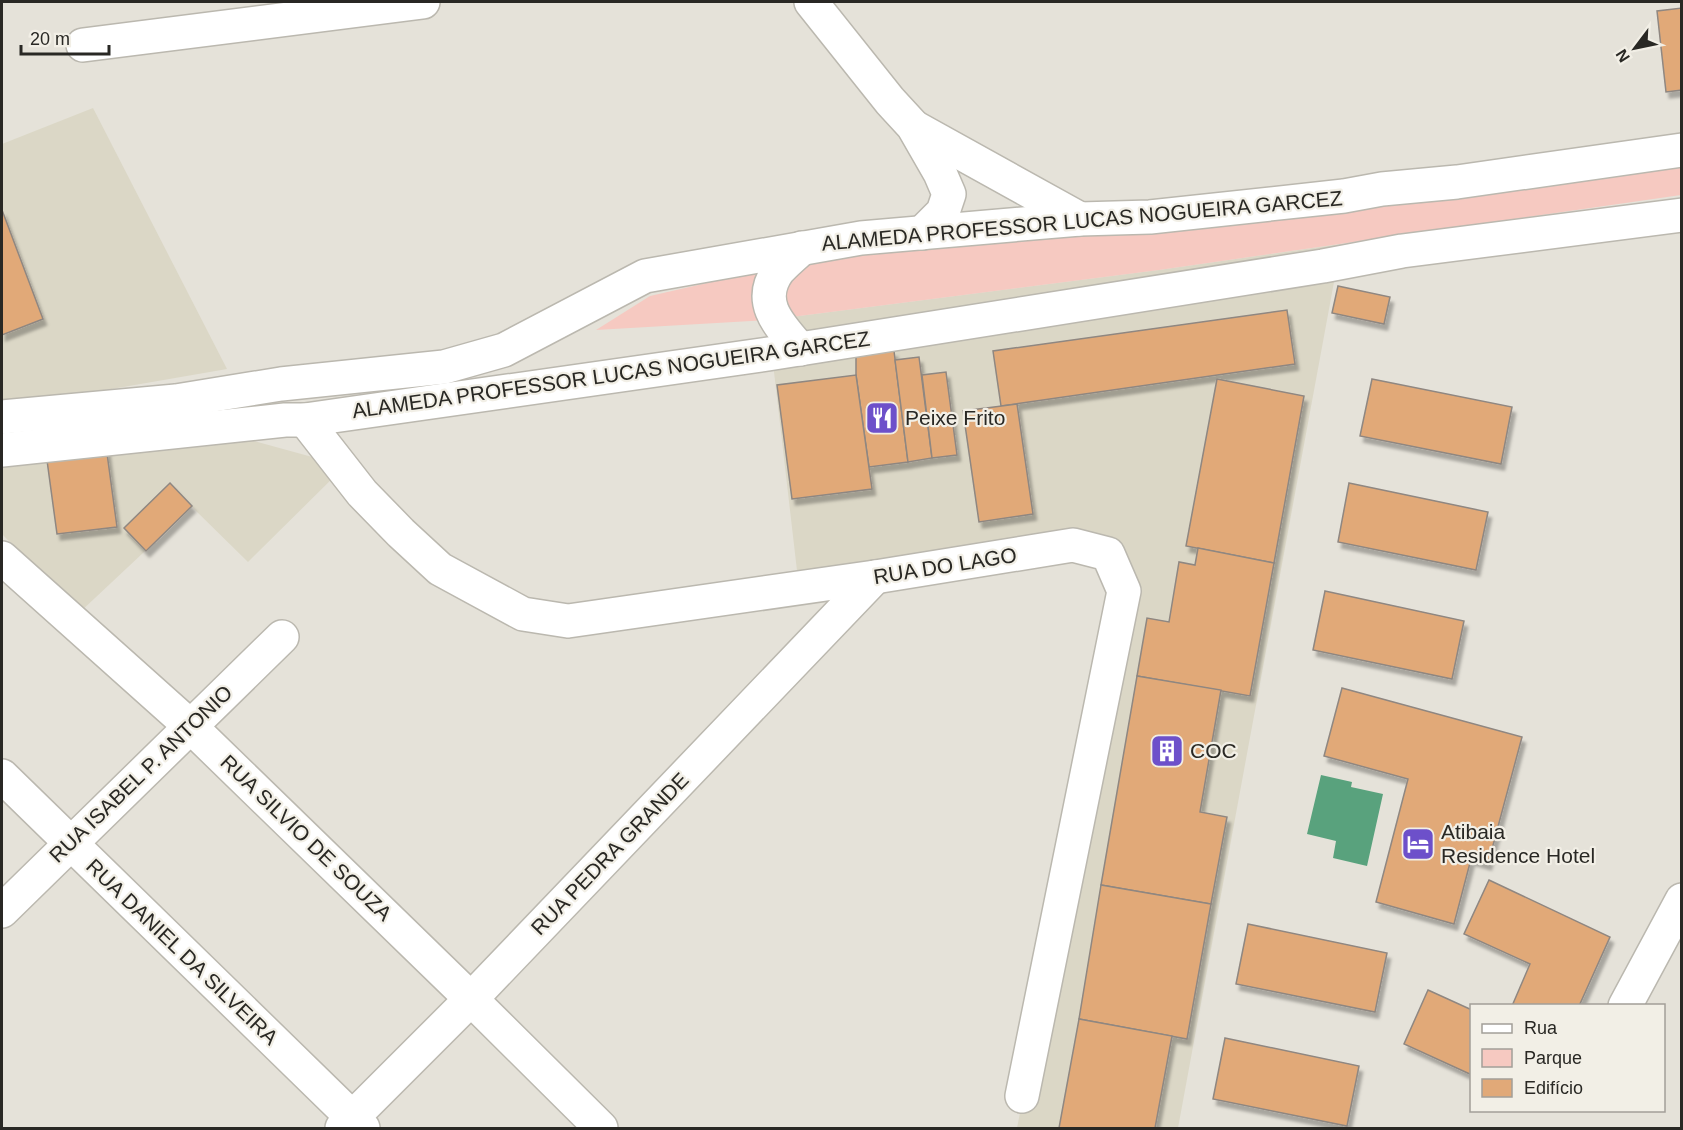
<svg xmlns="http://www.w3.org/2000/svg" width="1683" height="1130" viewBox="0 0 1683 1130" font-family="Arial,sans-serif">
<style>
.built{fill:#dbd7c6}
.green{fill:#f6c9c1}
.water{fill:#59a27d}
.building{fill:#e1a978;stroke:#8f8781;stroke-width:1.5;filter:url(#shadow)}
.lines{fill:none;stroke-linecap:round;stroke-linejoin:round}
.street-casing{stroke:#bbb8af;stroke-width:36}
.secondary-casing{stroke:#bbb8af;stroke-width:36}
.street{stroke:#fff;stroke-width:33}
.secondary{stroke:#fff;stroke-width:33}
.labels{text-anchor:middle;stroke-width:4.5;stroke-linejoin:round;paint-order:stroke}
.street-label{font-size:21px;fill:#292824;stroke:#f2efe6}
.poi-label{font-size:21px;fill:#292824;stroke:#f2efe6;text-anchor:start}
</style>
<defs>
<filter id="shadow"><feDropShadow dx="3.5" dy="6" stdDeviation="1.5" flood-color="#0004"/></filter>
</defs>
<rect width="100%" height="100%" fill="#e5e2d9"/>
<g class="built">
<polygon points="93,108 227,369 2,408 2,144"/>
<polygon points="1341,244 1178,1128 1017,1128 1124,591 1109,554 799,588 768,320 1159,270"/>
<polygon points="2,414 188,423 345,466 248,562 192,507 79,613 2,534"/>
</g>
<polygon class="green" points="1681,137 1681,195 1159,270 768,320 596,330 650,296 1036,208 1140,209"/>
<polygon class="water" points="1321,775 1352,782 1351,787 1383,794 1367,866 1333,858 1336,841 1307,834"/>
<g class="building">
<polygon points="1682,8 1682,90 1666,92 1657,11"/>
<polygon points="2,210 43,319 2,335"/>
<polygon points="1338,286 1390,297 1384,324 1332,313"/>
<polygon points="1287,310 1295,364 1001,406 993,351"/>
<polygon points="894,351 908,462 869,467 856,375 856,355"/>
<polygon points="919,357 932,458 908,462 895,360"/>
<polygon points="946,372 957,455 932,458 922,375"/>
<polygon points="856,375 872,489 792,499 777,385"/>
<polygon points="1217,379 1304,396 1274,563 1186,546"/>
<polygon points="1372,379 1512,407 1501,464 1360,436"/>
<polygon points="1017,404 1033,514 979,522 963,411"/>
<polygon points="106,446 117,527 57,534 46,453"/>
<polygon points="170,483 192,506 146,551 124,528"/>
<polygon points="1349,483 1488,512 1476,570 1338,542"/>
<polygon points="1198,548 1274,563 1250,696 1137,676 1147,618 1169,622 1179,562 1195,565"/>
<polygon points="1325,591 1464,621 1452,679 1313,650"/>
<polygon points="1137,676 1221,690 1200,812 1227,817 1211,904 1101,885"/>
<polygon points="1342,688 1522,737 1488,864 1471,859 1454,924 1376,902 1408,779 1324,756"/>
<polygon points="1489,880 1610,937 1579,1006 1512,1006 1530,964 1464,934"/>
<polygon points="1101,885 1211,904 1187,1039 1079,1019"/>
<polygon points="1248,924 1387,953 1375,1012 1236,984"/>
<polygon points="1428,990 1472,1010 1472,1075 1404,1044"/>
<polygon points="1079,1019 1172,1036 1155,1128 1059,1128"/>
<polygon points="1225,1038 1359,1066 1347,1126 1213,1099"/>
</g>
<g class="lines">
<defs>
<g id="street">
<polyline points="811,2 890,101 913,126 940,173 949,194 943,212 922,233"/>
<polyline points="83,45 423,2"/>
<polyline points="914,127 1080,219"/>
<polyline points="305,420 362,493 401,533 440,569 523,614 568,621 875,577 1073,545 1108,554 1124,591 1022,1096"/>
<polyline points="2,558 190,726 471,999 601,1128"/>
<polyline points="2,776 363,1128"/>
<polyline points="2,911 282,637"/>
<polyline points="1625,1006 1682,900"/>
<polyline points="342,1128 471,999 875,577"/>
</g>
<g id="secondary">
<path d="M800 349C779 325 756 302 778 271 785 263 795 255 802 248"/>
<polyline points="2,417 176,401 281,384 444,367 504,350 645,276 861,238 1080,219 1150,217 1344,196 1382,189 1457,182 1682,150"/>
<polyline points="2,450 285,420 305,420 768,354 1323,266 1402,251 1682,215"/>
</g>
</defs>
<use href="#street" class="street-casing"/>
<use href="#secondary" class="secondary-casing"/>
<use href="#street" class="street"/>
<use href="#secondary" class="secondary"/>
</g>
<defs>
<symbol id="restaurant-square" viewBox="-11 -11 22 22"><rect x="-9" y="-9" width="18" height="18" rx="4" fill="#6d50ca" stroke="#f2efe6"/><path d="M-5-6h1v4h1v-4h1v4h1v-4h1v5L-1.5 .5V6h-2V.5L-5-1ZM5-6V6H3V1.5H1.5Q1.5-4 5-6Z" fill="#fff"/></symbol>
<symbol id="building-square" viewBox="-11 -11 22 22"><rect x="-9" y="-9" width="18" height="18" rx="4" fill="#6d50ca" stroke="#f2efe6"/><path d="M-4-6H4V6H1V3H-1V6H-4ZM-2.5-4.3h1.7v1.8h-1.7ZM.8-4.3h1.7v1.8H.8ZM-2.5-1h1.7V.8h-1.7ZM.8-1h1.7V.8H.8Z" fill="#fff"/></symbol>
<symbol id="hotel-square" viewBox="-11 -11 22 22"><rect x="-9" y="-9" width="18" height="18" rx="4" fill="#6d50ca" stroke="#f2efe6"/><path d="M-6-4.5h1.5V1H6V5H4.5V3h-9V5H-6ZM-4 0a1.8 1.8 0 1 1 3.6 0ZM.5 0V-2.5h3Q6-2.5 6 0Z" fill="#fff"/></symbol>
</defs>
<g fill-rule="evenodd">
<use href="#restaurant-square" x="863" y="399" width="38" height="38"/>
<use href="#building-square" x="1148" y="732" width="38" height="38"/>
<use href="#hotel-square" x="1399" y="825" width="38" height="38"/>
</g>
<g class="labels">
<g class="street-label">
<text transform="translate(1082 221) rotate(-5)" y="7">ALAMEDA PROFESSOR LUCAS NOGUEIRA GARCEZ</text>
<text transform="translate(611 375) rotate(-8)" y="7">ALAMEDA PROFESSOR LUCAS NOGUEIRA GARCEZ</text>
<text transform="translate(945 566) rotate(-9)" y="7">RUA DO LAGO</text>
<text transform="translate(141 774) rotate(-44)" y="7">RUA ISABEL P. ANTONIO</text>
<text transform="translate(306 838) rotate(44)" y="7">RUA SILVIO DE SOUZA</text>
<text transform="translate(610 854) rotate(-46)" y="7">RUA PEDRA GRANDE</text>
<text transform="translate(182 952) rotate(44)" y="7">RUA DANIEL DA SILVEIRA</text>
</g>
<g class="poi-label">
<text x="905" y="425">Peixe Frito</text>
<text x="1190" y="758">COC</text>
<text x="1441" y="839">Atibaia<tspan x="1441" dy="24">Residence Hotel</tspan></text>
</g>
</g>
<rect width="1683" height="1130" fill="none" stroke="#292824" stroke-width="6"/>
<rect x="1470" y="1004" width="195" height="108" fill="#f2efe6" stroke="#a29f98" stroke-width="1.5"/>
<rect x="1482" y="1024" width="30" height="9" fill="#ffffff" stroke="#a29f98" stroke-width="1.5"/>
<text x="1524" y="1034" font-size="18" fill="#292824">Rua</text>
<rect x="1482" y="1049" width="30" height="18" fill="#f6c9c1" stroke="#a29f98" stroke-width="1.5"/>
<text x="1524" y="1064" font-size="18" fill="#292824">Parque</text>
<rect x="1482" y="1079" width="30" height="18" fill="#e1a978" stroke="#a29f98" stroke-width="1.5"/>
<text x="1524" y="1094" font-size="18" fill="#292824">Edifício</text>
<g transform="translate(1635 48) rotate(238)" stroke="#f2efe6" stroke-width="4.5" paint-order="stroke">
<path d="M0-4.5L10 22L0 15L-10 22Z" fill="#292824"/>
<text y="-9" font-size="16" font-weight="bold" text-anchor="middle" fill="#292824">N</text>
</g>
<path d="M21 45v9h88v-9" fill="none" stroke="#292824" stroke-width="3"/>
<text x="30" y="45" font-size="18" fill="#292824" stroke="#f2efe6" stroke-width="4.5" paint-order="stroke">20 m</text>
</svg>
